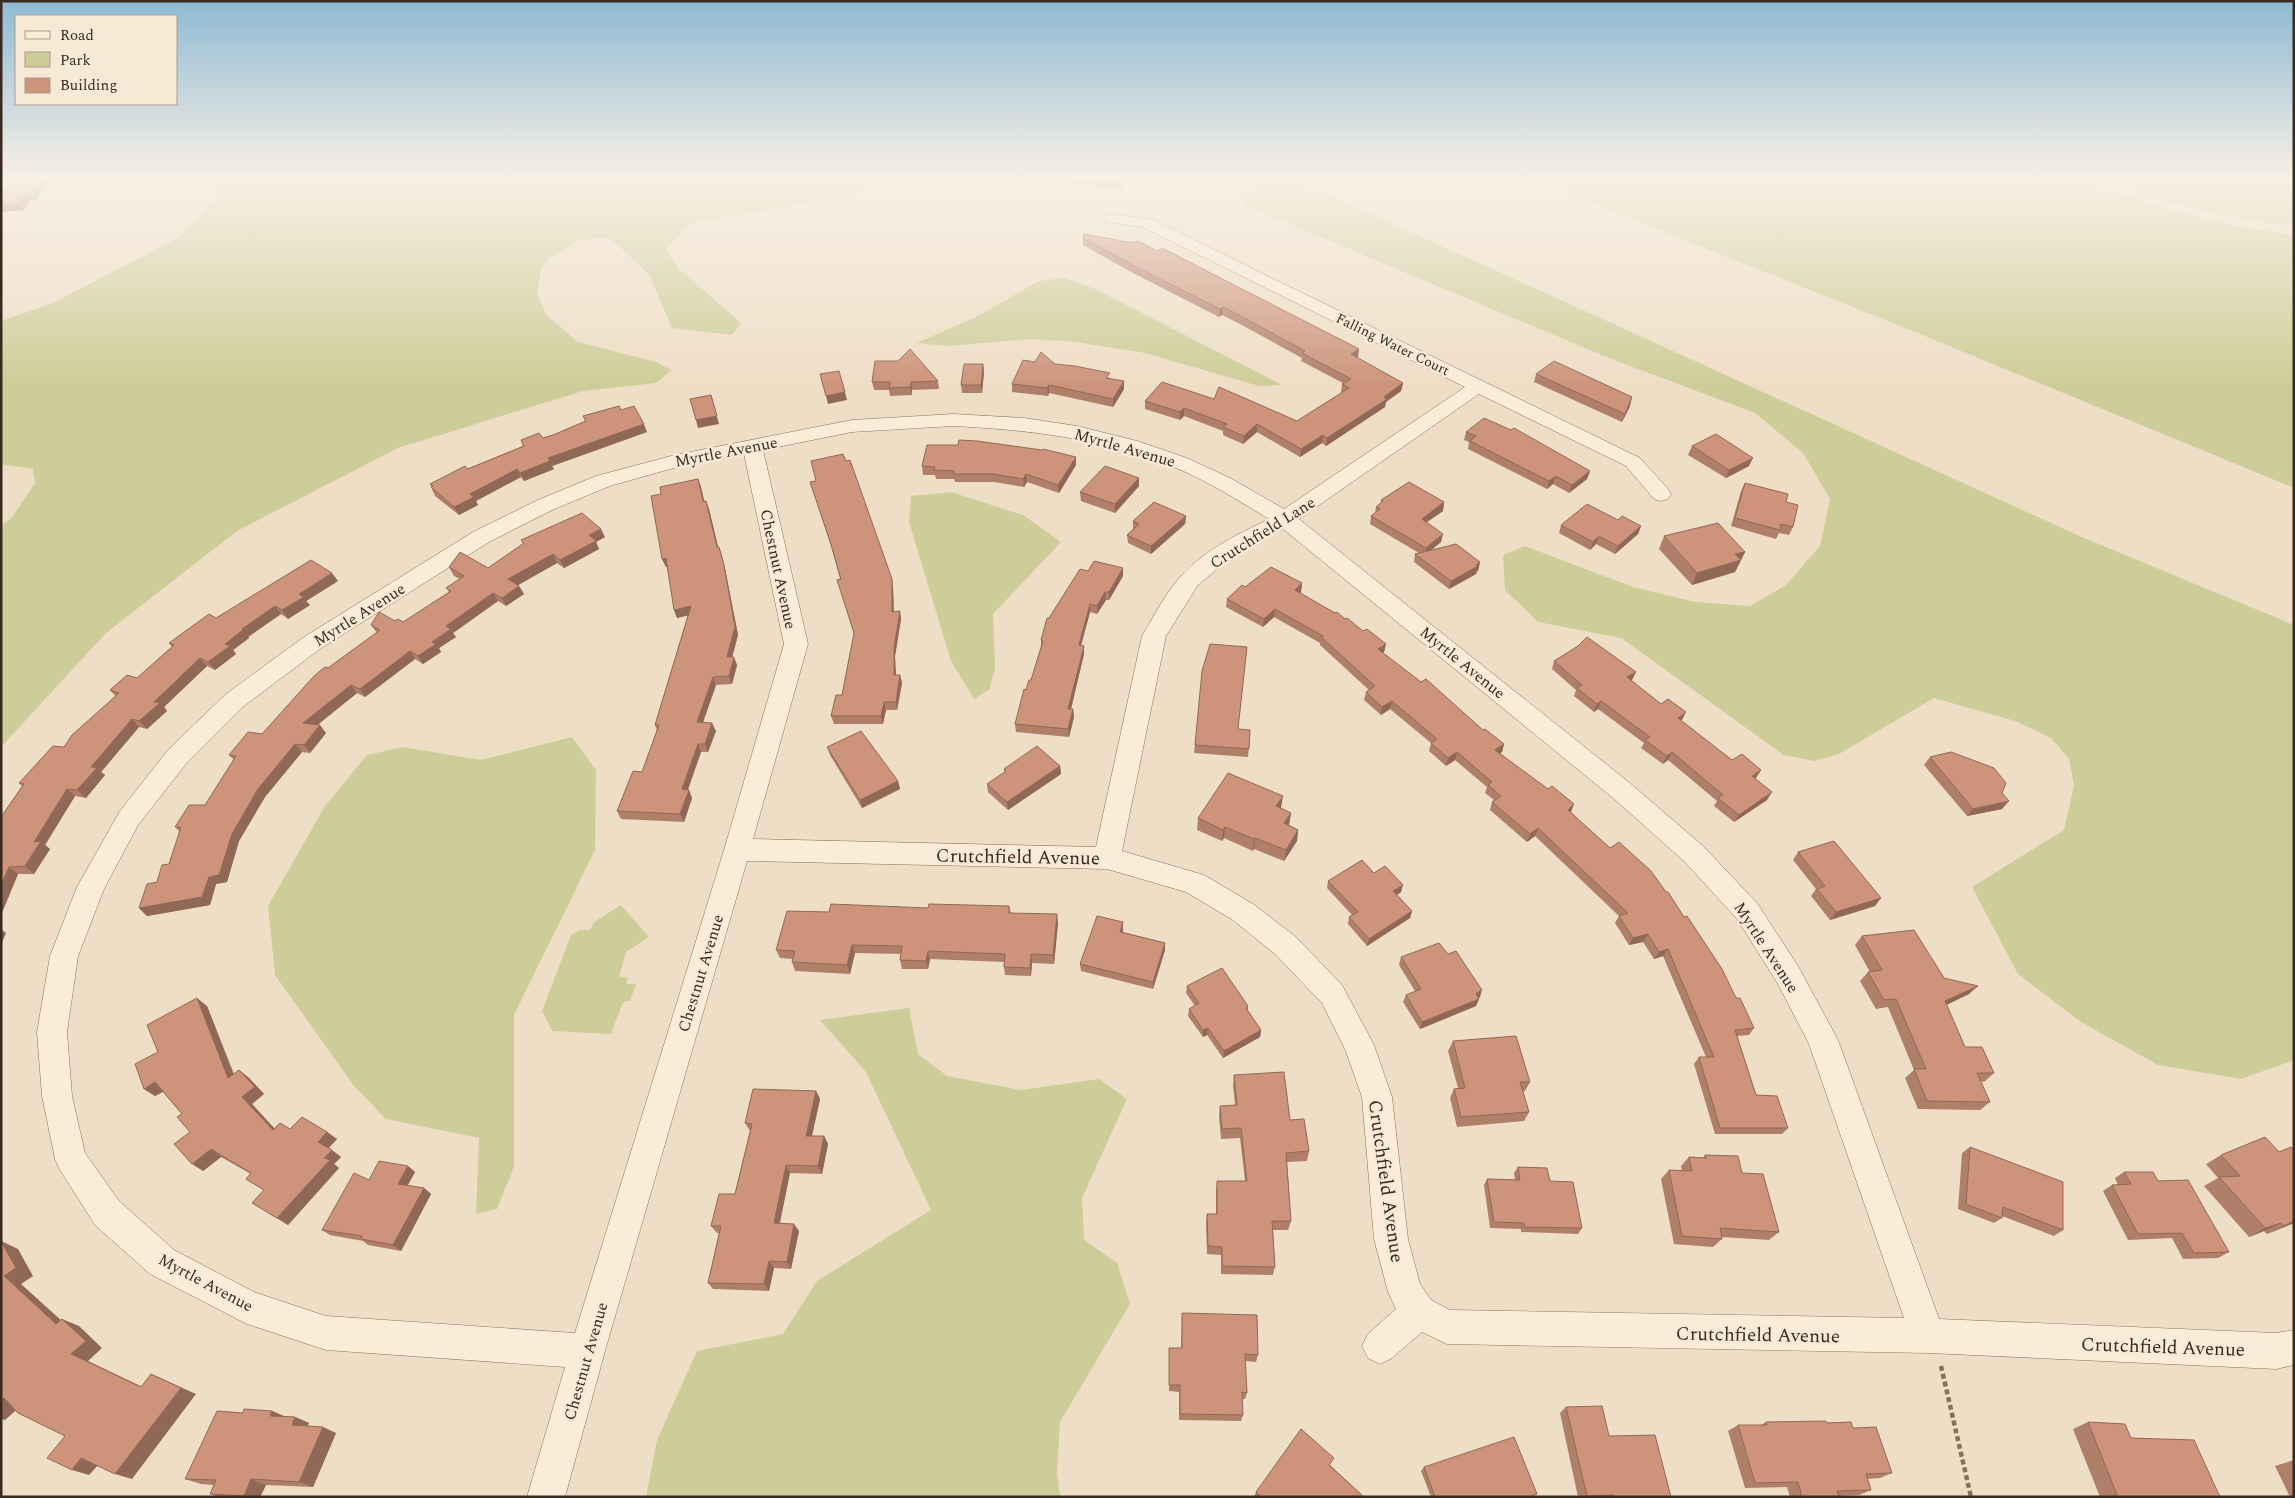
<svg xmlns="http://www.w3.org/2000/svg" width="2295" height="1498" viewBox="0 0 2295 1498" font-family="Spectral,serif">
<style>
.green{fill:#cdcd99}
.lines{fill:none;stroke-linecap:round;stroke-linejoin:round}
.minor-casing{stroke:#8a6f5b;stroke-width:1}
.path{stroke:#8a6f5b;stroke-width:4.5;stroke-dasharray:5 3;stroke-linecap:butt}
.minor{fill:#f9ecd9;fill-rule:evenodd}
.wall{fill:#b07f6a}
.shaded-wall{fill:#906856}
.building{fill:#cd947b;stroke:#906856}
.labels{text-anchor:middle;stroke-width:5;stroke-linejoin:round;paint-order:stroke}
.far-street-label{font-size:14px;fill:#3a291f;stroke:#f6e9d5}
.street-label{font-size:16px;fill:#3a291f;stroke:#f6e9d5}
.near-street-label{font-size:19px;fill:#3a291f;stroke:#f6e9d5}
</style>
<rect width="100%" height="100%" fill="#efdec6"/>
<g class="green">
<polygon points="213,177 947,177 688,224 666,249 678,268 741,323 732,335 672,328 649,274 613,241 598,237 578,241 547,259 541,269 537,293 546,315 578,342 656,362 671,370 656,383 583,391 398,448 237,531 106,633 1,747 1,527 13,516 35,483 33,469 1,464 1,321 53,303 180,237 217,196"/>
<polygon points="1244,177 1290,177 2082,537 2294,625 2294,1060 2241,1079 2158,1065 2081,1022 2018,974 1972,887 2064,830 2074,786 2069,759 2051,738 2015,721 1934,698 1839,754 1814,761 1784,755 1621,638 1538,622 1505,590 1503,555 1525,546 1633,587 1695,602 1750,606 1786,585 1820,546 1830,499 1803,453 1755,413 1609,358 1242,204 1253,184"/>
<polygon points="1527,177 2076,177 2161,208 2241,227 2294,235 2294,488 1925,336"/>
<path d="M2094 177H2294V226C2225 219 2158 202 2094 177Z"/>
<polygon points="1064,278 1095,289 1282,385 1259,386 1145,353 1075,342 1030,339 949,346 917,343 978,316 1039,281"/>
<polygon points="951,492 1023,515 1061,542 993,614 995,668 989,690 974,699 951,661 909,522 911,496"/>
<polygon points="572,737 596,770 595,850 514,1015 514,1167 497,1209 476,1214 479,1138 386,1119 354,1086 275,975 268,906 325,806 367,755 403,747 481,760"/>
<polygon points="621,905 649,937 626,952 619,977 628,978 626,984 636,984 630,1001 623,1002 611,1034 552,1031 542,1011 571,935 580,930 590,930 594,922"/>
<polygon points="909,1008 918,1054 947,1076 1021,1090 1099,1079 1127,1099 1082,1198 1084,1240 1117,1263 1130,1304 1060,1422 1057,1472 1060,1497 646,1497 657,1440 697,1351 783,1334 817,1281 931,1210 866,1072 820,1020"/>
</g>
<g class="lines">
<defs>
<path id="minor" d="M1112 214 1153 220 1640 458 1668 489 1671 494 1668 499 1661 501 1654 499 1626 466 1479 394 1299 519 1631 784 1703 846 1757 903 1798 966 1838 1040 1939 1319 2276 1333 2294 1330V1365L2276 1369 1928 1353 1447 1344 1422 1332 1392 1358 1380 1364 1368 1358 1362 1346 1368 1334 1396 1309 1388 1292 1374 1239 1362 1097 1345 1049 1322 1003 1276 955 1233 920 1186 892 1107 869 747 861 605 1351 565 1497H527L565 1367 326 1350 247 1324 150 1274 95 1225 60 1170 55 1159 42 1096 37 1032 50 956 77 887 120 811 168 750 226 694 304 637 473 532 538 500 596 476 675 455 852 420 954 414 1024 418 1077 426 1137 441 1187 458 1230 478 1284 509 1465 387 1143 227 1106 222 1104 219 1106 216ZM954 426C1031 430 1098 438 1171 466 1205 479 1237 500 1269 519 1238 534 1206 549 1182 575 1166 592 1154 616 1142 636L1096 847 753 839 808 644 763 450 852 432ZM744 454 784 644 724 850 575 1333 326 1316 254 1292 174 1250 119 1201 85 1153 72 1096 67 1032 78 956 104 889 138 825 186 764 244 706 320 649 489 542 552 510 610 486 677 467ZM1283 529 1613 798 1685 862 1737 919 1778 984 1809 1044 1904 1318 1450 1310 1431 1300 1420 1284 1408 1239 1392 1097 1374 1045 1342 985 1296 937 1253 904 1204 875 1122 851 1166 636 1198 585 1234 555Z"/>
</defs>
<use href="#minor" class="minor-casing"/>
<polyline class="path" points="1941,1366 1971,1497"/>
<use href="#minor" class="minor"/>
</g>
<g class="wall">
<polygon points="1065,177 1127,177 1122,189 1066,183"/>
<polygon points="1083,238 1157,251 1359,349 1357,358 1403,383 1401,391 1386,402 1385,407 1326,446 1322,443 1300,457 1257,432 1243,444 1223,435 1223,431 1184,416 1180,420 1145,409 1145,401 1214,399 1297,421 1341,393 1342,384 1343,383 1301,361 1302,358 1238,323 1222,315 1219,317 1131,272 1083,245"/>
<polygon points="875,361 938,381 939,389 912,390 912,395 890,396 889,390 874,390 872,382"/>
<polygon points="983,364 984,372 982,393 962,393 961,385"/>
<polygon points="1055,364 1110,378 1124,389 1113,407 1049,393 1048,396 1012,392 1012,384"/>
<polygon points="1536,374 1630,406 1622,422 1534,382"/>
<polygon points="621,410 647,432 552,466 554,469 524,481 521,477 476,501 478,505 459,515 435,496 431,487 432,487 430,484 523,446 521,440 543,438 553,435 585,421 583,416"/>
<polygon points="1466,432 1590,471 1587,479 1569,493 1553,484 1547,489 1468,449 1469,442 1464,440"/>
<polygon points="1692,446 1749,466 1726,478 1688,455"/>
<polygon points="1076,457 1076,465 1059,493 1027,482 1024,487 994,482 955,482 954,479 936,479 935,475 923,475 922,466"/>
<polygon points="1139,478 1139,486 1115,513 1081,501 1080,492"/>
<polygon points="698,479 701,487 704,501 706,501 709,509 718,547 719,547 722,555 726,574 738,635 732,657 737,665 732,684 716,685 703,723 716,731 708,752 701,752 688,790 692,798 684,822 621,819 617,811 642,772 657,730 655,725 688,615 677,618 674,610 667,567 666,567 662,559 661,494"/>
<polygon points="810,482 893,587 894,612 901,619 895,656 896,675 900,675 902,683 897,710 886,710 883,724 834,724 831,716 842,695 854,634 840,588 837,580 840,579 832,549"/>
<polygon points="1745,483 1793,527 1789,535 1779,533 1776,539 1731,526 1741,491"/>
<polygon points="1381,500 1444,502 1443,511 1426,522 1441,542 1431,550 1480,562 1478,571 1477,571 1476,574 1449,589 1414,562 1415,554 1419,553 1370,524 1371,516 1375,513 1376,507 1381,503"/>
<polygon points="1186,516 1185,524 1151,554 1128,543 1127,535 1133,530 1133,521"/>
<polygon points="1618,520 1641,526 1638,534 1615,554 1596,544 1590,550 1559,533 1561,525"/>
<polygon points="1664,536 1745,552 1735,572 1692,585 1659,549"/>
<polygon points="605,537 596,542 599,549 564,568 557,563 518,585 519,586 524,594 506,606 498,601 453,633 456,637 439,648 441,652 423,664 415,659 365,697 357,693 317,725 326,733 310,753 302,752 265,797 239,841 227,882 216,884 210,905 147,916 139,908 169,864 180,832 175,827 205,805 234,760 229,755 262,734 328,668 377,633 371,625 395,621 403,622 449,592 446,588 460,579 454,576 449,567 488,568 523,544 521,540"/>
<polygon points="1088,571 1123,576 1109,600 1106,600 1097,614 1090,612 1081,645 1084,646 1084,654 1071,709 1073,709 1074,717 1069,737 1016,732 1015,724 1026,690 1031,680 1041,647 1041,640 1049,618"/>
<polygon points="338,581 306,601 310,605 288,619 281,614 248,637 249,638 233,650 236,654 215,670 207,666 164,707 167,711 147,729 139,727 101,772 105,775 86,798 75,796 45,845 50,849 34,874 18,874 1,915 1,817 22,786 19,783 64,747 116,697 110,690 137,678 172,647 169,643 216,618"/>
<polygon points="1302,583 1301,592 1299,593 1345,619 1363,631 1386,644 1384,652 1383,653 1483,730 1504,744 1502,752 1500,753 1571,812 1736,998 1754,1028 1749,1035 1737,1036 1756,1095 1788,1128 1782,1134 1715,1134 1694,1064 1699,1057 1706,1057 1663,956 1654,959 1643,942 1629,945 1615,923 1619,916 1535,836 1527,842 1490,810 1492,802 1494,800 1485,793 1487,787 1455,760 1446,766 1429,751 1431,743 1390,709 1381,715 1364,700 1366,692 1369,690 1320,645 1320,643 1274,617 1263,627 1226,607 1227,599 1245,587"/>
<polygon points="1554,661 1636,672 1631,681 1661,704 1682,720 1681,721 1732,760 1761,770 1755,778 1767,800 1734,822 1714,806 1717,801 1668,760 1663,764 1641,748 1644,743 1598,709 1594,712 1574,696 1576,690 1552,669"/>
<polygon points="1238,729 1250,730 1248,757 1194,753 1195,745"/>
<polygon points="827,747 898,781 900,789 862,808 830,755"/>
<polygon points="1930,757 2002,793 2002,809 1967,816 1924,765"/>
<polygon points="1060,766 1061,774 1008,810 988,792 987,784 1005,772 1004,769"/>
<polygon points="1281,808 1291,813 1289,825 1298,830 1297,841 1284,861 1254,849 1253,851 1224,838 1222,841 1197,830 1198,818"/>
<polygon points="1798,852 1875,906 1830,920 1811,896 1816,889 1793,860"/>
<polygon points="1374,873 1401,892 1397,895 1412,911 1410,918 1367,946 1348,924 1349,917 1352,915 1327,888 1328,881"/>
<polygon points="1009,906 1011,913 1058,923 1054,964 1032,963 1031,976 1005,975 1004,967 1004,962 930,959 928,969 902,969 900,960 901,954 855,953 850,974 795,971 792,962 793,959 780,958 776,950 829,912"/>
<polygon points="1123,922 1123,932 1165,943 1165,950 1153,989 1081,971 1080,964"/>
<polygon points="1862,936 1944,978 1969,994 1946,1005 1965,1047 1994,1073 1984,1082 1981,1081 1990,1102 1980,1110 1918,1109 1905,1078 1914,1070 1888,1007 1876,1009 1860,981 1868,972 1870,972 1855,945"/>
<polygon points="1401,957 1480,997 1478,998 1479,999 1476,1006 1420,1029 1403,1002 1406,995 1415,991 1399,965"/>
<polygon points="1187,986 1248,1006 1248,1011 1261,1030 1260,1037 1223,1058 1207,1035 1203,1037 1188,1016 1189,1009 1195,1006 1186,993"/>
<polygon points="207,1006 234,1074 239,1070 249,1078 264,1094 252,1104 275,1129 327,1132 337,1139 328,1148 341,1157 334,1164 339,1168 288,1225 252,1203 264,1190 246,1179 251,1174 221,1157 203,1171 190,1132 182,1114 163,1092 155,1096 144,1089 158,1052"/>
<polygon points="1453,1041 1530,1082 1525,1091 1523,1092 1529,1112 1524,1121 1457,1127 1450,1098 1454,1089 1458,1088 1448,1051"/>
<polygon points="1234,1075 1290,1120 1309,1151 1307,1161 1287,1162 1291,1221 1288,1230 1273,1230 1275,1267 1273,1275 1221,1274 1221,1255 1207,1254 1206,1222 1207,1214 1216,1214 1216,1190 1217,1181 1245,1181 1240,1138 1221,1139 1219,1116 1220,1106 1235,1105 1233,1085"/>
<polygon points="816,1091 820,1099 812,1136 824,1136 828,1144 822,1174 790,1173 780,1223 799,1231 791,1269 774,1268 769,1291 713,1289 708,1283 719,1233 717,1233 711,1226 735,1194 750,1131 745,1123"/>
<polygon points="1970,1147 2063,1230 2054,1236 2002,1216 2002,1218 1994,1223 1958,1209 1962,1153"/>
<polygon points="2294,1150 2294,1223 2267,1234 2264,1231 2249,1237 2204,1186 2218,1178 2206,1164 2221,1155 2279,1152"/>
<polygon points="1705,1155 1742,1173 1779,1232 1769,1240 1722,1237 1722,1239 1713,1247 1674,1244 1661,1179 1669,1170 1682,1171 1681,1166 1689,1157 1703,1158"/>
<polygon points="408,1166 415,1172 408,1185 424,1188 431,1194 401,1251 368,1245 363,1241 330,1235 322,1230 369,1180"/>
<polygon points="1518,1167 1550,1181 1582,1228 1578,1234 1521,1232 1521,1229 1490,1228 1484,1185 1487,1179 1515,1180 1514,1173"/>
<polygon points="2124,1172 2158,1181 2229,1252 2218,1258 2183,1259 2172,1238 2128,1240 2103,1191 2112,1185 2118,1185 2115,1178"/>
<polygon points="1182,1313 1258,1355 1256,1362 1245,1361 1247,1393 1245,1399 1242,1399 1243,1415 1241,1421 1179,1420 1179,1392 1169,1391 1169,1355 1181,1348"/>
<polygon points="1566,1407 1609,1436 1671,1497 1578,1497 1560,1413"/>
<polygon points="272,1411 284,1416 295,1417 309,1423 307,1426 336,1433 313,1487 266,1485 260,1497 219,1497 210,1494 214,1485 201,1484 185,1479 243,1413"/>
<polygon points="1766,1422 1827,1423 1853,1428 1892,1473 1880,1478 1867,1479 1871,1490 1859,1495 1839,1496 1839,1497 1790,1497 1787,1487 1745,1488 1728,1431 1738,1425 1761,1425"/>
<polygon points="2088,1422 2131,1438 2220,1497 2100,1497 2073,1429"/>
<polygon points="2294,1460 2294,1497 2290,1497 2275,1466"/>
<polygon points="1330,1465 1364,1497 1254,1497 1256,1492"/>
<polygon points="1424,1467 1534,1497 1431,1497 1421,1471"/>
</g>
<g class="shaded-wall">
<polygon points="42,177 50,177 37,199 31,200 24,210 1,212 1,205 26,193"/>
<polygon points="1124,177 1127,177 1122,189 1122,181"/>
<polygon points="1223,307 1222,315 1219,317 1220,309"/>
<polygon points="1359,349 1358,357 1350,362 1351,354"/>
<polygon points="983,364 984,372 982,393 981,385"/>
<polygon points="1124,381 1124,389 1113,407 1113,399"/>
<polygon points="911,382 912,390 912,395 910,387"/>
<polygon points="1403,383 1401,391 1386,402 1385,407 1326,446 1327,438"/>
<polygon points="1049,385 1049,393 1048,396 1047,388"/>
<polygon points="845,392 847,400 828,404 826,396"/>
<polygon points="711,395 719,424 698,428 696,420"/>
<polygon points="1632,397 1630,406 1622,422 1625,414"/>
<polygon points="1184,408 1184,416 1180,420 1180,412"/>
<polygon points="644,424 647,432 552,466 554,469 524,481 520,473 548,458"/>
<polygon points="1257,424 1257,432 1243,444 1244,436"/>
<polygon points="1323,435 1322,443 1300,457 1301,449"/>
<polygon points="1076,457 1076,465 1059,493 1058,485"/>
<polygon points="1753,458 1749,466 1726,478 1729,470"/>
<polygon points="517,469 521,477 476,501 478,505 459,515 454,507 470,494"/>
<polygon points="1590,471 1587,479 1569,493 1572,485"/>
<polygon points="1026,474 1027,482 1024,487 1023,479"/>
<polygon points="1556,476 1553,484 1547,489 1549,481"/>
<polygon points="1139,478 1139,486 1115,513 1115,504"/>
<polygon points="698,479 701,487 706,509 703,501"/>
<polygon points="706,501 709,509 720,555 717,547"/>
<polygon points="1444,502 1443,511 1420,527 1422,519"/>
<polygon points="1186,516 1185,524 1151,554 1151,546"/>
<polygon points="1641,526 1638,534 1615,554 1618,546"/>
<polygon points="601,529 605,537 596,542 599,549 564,568 560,560 589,535"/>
<polygon points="1443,534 1441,542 1424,556 1426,548"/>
<polygon points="1599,536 1596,544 1590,550 1593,542"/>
<polygon points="719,547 726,574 738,635 730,665 727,657"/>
<polygon points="1745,552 1735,572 1692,585 1697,573 1735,554"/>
<polygon points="553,554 557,563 513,588 508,579"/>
<polygon points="666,558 669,566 666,567 662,559"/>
<polygon points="1480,562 1478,571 1477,571 1476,574 1449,589 1451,581"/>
<polygon points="1123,568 1123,576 1109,600 1109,592"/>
<polygon points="332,573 338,581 306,601 310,605 288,619 282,610 299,594"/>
<polygon points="892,579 893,587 894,620 892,612"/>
<polygon points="1302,583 1301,592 1294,599 1295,590"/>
<polygon points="519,586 524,594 506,606 502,598"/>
<polygon points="1105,592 1106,600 1097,614 1097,606"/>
<polygon points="493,593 498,601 453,633 456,637 439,648 441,652 423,664 418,656 446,626"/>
<polygon points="1090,604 1090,612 1079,653 1079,645"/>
<polygon points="275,606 281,614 248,637 249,638 233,650 236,654 215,670 208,662 225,644 242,629"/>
<polygon points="691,606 694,614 677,618 674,610"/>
<polygon points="1275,609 1274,617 1263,627 1264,619"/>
<polygon points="900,611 901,619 895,656 896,683 894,675 894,648"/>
<polygon points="1386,644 1384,652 1376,657 1378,649"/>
<polygon points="1084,646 1084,654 1069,717 1068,709"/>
<polygon points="410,651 415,659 365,697 360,689"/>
<polygon points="734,657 737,665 732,684 729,676"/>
<polygon points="200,658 207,666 164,707 167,711 147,729 139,721 154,702"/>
<polygon points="1636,672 1632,680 1624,685 1627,677"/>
<polygon points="900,675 902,683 897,710 896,702"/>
<polygon points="713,677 716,685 700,730 697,722"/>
<polygon points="351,685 357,693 310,731 303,723"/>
<polygon points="1392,701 1390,709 1381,715 1382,707"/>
<polygon points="1601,701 1598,709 1594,712 1597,704"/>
<polygon points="884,702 886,710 883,724 881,716"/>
<polygon points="1073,709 1074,717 1069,737 1068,729"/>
<polygon points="1686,712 1682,720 1674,726 1678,718"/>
<polygon points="132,719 139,727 101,772 105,775 86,798 77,790 91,767"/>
<polygon points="712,723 716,731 708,752 705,744"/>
<polygon points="320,725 326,733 310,753 304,745"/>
<polygon points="295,744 302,752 265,797 239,841 227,882 216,884 210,905 147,916 139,908 209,877 232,834 258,789"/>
<polygon points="698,744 701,752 685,797 682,789"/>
<polygon points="1504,744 1502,752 1493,758 1495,750"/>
<polygon points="1457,752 1455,760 1446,766 1448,758"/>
<polygon points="1672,752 1668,760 1663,764 1667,756"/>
<polygon points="1060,766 1061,774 1008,810 1007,802"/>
<polygon points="1761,770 1756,778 1747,783 1752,776"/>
<polygon points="898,781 900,789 862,808 860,800"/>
<polygon points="67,789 75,796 45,845 50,849 34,874 25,866 34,842"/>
<polygon points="689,790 692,798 684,822 680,814"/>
<polygon points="1772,792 1767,800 1734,822 1739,815"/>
<polygon points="1283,796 1281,808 1275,818 1276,806"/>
<polygon points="2009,801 2002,809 1967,816 1973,809"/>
<polygon points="1574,804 1571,812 1568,810"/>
<polygon points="1291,813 1289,824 1283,835 1284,823"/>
<polygon points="1225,827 1224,838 1222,841 1223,830"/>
<polygon points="1538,828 1535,836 1527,842 1530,834"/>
<polygon points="1298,830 1297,841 1284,861 1286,850"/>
<polygon points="1255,838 1254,849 1253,851 1254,839"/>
<polygon points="9,867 18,874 1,915 1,885"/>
<polygon points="1403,885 1401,892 1391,899 1393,891"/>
<polygon points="1881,898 1875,906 1830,920 1836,912"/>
<polygon points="1412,911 1410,918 1367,946 1369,939"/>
<polygon points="1057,914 1058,923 1054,964 1053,955"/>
<polygon points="1123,922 1123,930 1120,939 1120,932"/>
<polygon points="1,929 6,933 1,945"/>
<polygon points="1648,934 1643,942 1629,945 1633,938"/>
<polygon points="1165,943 1165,950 1153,989 1153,982"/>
<polygon points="852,945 855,953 850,974 847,965"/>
<polygon points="1668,949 1663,956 1654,959 1659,952"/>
<polygon points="928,951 930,959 928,969 926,961"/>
<polygon points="1031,954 1032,963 1031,976 1030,968"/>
<polygon points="1978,986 1969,994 1936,1010 1945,1001"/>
<polygon points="1482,990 1480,997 1473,1000 1476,993"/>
<polygon points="197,998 207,1006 238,1086 228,1078"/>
<polygon points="1479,999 1476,1006 1420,1029 1422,1022"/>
<polygon points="1208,1028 1207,1035 1203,1037 1203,1030"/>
<polygon points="1261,1030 1260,1037 1223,1058 1224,1051"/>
<polygon points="239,1070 249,1078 264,1094 252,1104 283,1138 273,1130 242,1097"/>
<polygon points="155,1082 166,1090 155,1096 144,1089"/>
<polygon points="816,1091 820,1099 810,1144 806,1136"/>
<polygon points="327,1132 337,1139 327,1150 318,1142"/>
<polygon points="824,1136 828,1144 822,1174 818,1166"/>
<polygon points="211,1149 221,1157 203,1171 192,1164"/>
<polygon points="332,1150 341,1157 334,1164 339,1168 288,1225 277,1218"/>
<polygon points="786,1165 790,1173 778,1230 774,1223"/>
<polygon points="408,1166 415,1172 405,1190 398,1184"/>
<polygon points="424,1188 431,1194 401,1251 393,1245"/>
<polygon points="2294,1221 2294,1223 2267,1234 2284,1226"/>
<polygon points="2281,1223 2264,1231 2249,1237 2265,1228"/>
<polygon points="794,1224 799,1231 791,1269 787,1262"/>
<polygon points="1,1241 18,1249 33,1276 21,1284 73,1331 56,1324 4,1276"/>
<polygon points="769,1261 774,1268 769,1291 764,1284"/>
<polygon points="62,1319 79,1326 102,1348 88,1361 157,1394 141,1387 71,1354"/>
<polygon points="151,1374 196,1394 132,1479 115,1474"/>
<polygon points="4,1398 22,1405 5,1420 1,1419 1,1401"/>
<polygon points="272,1411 286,1417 270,1416"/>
<polygon points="295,1417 309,1423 305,1431 292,1425"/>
<polygon points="323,1427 336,1433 313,1487 299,1482"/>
<polygon points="81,1458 99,1464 89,1475 72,1470"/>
<polygon points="251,1479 266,1485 260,1497 247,1497 244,1496"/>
</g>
<g class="building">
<polygon points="13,177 42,177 32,192 26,193 19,203 1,205 1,195"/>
<polygon points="1078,177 1124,177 1122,181"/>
<polygon points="1084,234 1133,243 1138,241 1157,251 1162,248 1359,349 1351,354 1403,383 1384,397 1387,399 1327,438 1323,435 1301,449 1257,424 1244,436 1223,427 1227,424 1184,408 1180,412 1145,401 1162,382 1214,399 1219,387 1297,421 1349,388 1342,384 1351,379 1302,353 1305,351 1239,315 1223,307 1220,309 1131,264 1083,238"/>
<polygon points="910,349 938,381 911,382 910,387 889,388 890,382 872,382 875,361 898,361"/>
<polygon points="1041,352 1055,364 1075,366 1110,373 1106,378 1124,381 1113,399 1049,385 1047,388 1012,384 1023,360 1035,362"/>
<polygon points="1554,361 1632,397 1625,414 1536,374"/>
<polygon points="964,364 983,364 981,385 961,385"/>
<polygon points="839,371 845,392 826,396 820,374"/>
<polygon points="711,395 717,416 696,420 690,399"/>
<polygon points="619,406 621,410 634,406 644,424 548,458 550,461 520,473 517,469 470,494 474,497 454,507 431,487 433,486 430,484 465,466 468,469 524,446 521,440 539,433 543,438 553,435 586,421 583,416"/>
<polygon points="1484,418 1511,430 1514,428 1590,471 1572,485 1556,476 1549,481 1470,441 1476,436 1466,432"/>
<polygon points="1716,434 1753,458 1729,470 1692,446"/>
<polygon points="959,440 977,441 1042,450 1043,449 1076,457 1058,485 1026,474 1023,479 993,474 954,474 954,471 934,470 935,467 922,466 927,445 958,445"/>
<polygon points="843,454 846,461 850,460 892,579 892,612 900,611 894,648 894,675 900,675 896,702 884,702 881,716 831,716 836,695 842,695 854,633 837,580 841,579 830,541 810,482 816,481 811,461"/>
<polygon points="1105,466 1139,478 1115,504 1080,492"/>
<polygon points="698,479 703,501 706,501 717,547 719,547 724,565 735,627 727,657 734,657 729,676 713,677 697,722 712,723 705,744 698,744 682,789 689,790 680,814 617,811 633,771 642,772 659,725 655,725 691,606 674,610 666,558 662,559 651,496 661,494 660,487"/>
<polygon points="1409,482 1444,502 1422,519 1443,534 1426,548 1371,516 1380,509 1376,507 1383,501 1381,500"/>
<polygon points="1745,483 1788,494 1786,502 1798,505 1793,527 1781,524 1780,530 1735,518"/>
<polygon points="1154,502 1186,516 1151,546 1127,535 1139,524 1133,521"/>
<polygon points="1587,504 1618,520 1622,516 1641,526 1618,546 1599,536 1593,542 1561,525"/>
<polygon points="582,513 601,529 589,535 596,541 560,560 553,554 508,579 519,586 502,598 493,593 446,626 451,629 432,642 436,644 418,656 410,651 360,689 351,685 303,723 320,725 304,745 295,744 258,789 232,834 219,875 209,877 202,897 139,908 147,884 157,882 162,865 169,864 181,827 175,827 189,805 205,805 236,756 229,755 248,732 262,734 314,676 325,667 328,668 380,630 371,625 379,612 395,621 398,619 403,622 451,591 446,588 464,576 449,567 460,552 488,568 524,543 521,540"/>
<polygon points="1718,523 1745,552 1735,554 1741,560 1697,573 1664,536"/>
<polygon points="1456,544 1480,562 1476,565 1478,566 1451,581 1415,554"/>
<polygon points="311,560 332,573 299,594 304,597 282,610 275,606 242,629 243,630 225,644 230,646 208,662 200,658 154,702 160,703 139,721 132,719 91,767 97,768 77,790 67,789 34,842 41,841 25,866 9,867 1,885 1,817 24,784 19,783 53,746 64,747 72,735 119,693 110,690 127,675 137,678 174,645 169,643 209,614 216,618"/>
<polygon points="1094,561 1123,568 1109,592 1105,592 1097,606 1090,604 1079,645 1084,646 1068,709 1073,709 1068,729 1015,724 1024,689 1026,690 1029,680 1031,680 1043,641 1041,640 1047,618 1049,618 1080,569 1088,571"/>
<polygon points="1271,567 1302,583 1295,590 1335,613 1337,612 1345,619 1347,618 1363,631 1367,629 1386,644 1378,649 1421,682 1426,679 1483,730 1485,729 1504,744 1495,750 1548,789 1552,786 1574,804 1568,810 1610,848 1619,842 1651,871 1666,892 1668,892 1684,917 1687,916 1722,969 1736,998 1740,998 1754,1028 1735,1030 1756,1095 1777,1096 1788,1128 1720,1128 1699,1057 1714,1057 1668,949 1659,952 1648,934 1633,938 1619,916 1628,913 1538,828 1530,834 1492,802 1501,796 1488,785 1492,782 1457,752 1448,758 1431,743 1437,739 1392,701 1382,707 1366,692 1375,686 1321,637 1323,636 1275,609 1264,619 1227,599 1242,585 1245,587"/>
<polygon points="1587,637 1636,672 1627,677 1661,704 1668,699 1686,712 1678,718 1732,760 1742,754 1761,770 1752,776 1772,792 1739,815 1718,798 1723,795 1672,752 1667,756 1645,740 1650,737 1601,701 1597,704 1577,688 1582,685 1554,661 1578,646"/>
<polygon points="1210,644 1247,647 1238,729 1250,730 1249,749 1195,745 1202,671"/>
<polygon points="861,731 898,781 860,800 827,747"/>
<polygon points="1037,746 1060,766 1007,802 987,784 1006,771 1004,769"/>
<polygon points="1951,752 1994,768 2006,783 2002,793 2009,801 1973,809 1930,757"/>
<polygon points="1228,773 1283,796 1276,806 1291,813 1284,823 1298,830 1286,850 1255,838 1254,839 1225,827 1223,830 1198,818"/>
<polygon points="1834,841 1881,898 1836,912 1817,889 1825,886 1798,852"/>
<polygon points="1362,860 1374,873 1385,866 1403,885 1393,891 1412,911 1369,939 1349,917 1358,912 1328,881"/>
<polygon points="831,904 928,908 929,904 1009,906 1009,913 1057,914 1053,955 1031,954 1030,968 1004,967 1005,954 928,951 926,961 900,960 902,946 852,945 847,965 792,962 795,951 776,950 787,911 829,912"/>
<polygon points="1097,916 1123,922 1120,932 1165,943 1153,982 1080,964"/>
<polygon points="1914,930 1944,978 1978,986 1945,1001 1965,1047 1982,1047 1994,1073 1977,1073 1990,1102 1927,1101 1914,1069 1926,1069 1896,999 1884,1000 1868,972 1882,970 1862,936"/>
<polygon points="1439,943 1448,954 1456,951 1482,990 1476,993 1479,999 1422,1022 1406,995 1421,989 1401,957"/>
<polygon points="1222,968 1248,1006 1246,1008 1261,1030 1224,1051 1208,1028 1203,1030 1189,1009 1199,1003 1187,986"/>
<polygon points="197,998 228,1078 239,1070 255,1087 242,1097 273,1130 280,1123 290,1129 302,1117 327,1132 318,1142 332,1150 324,1158 330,1160 277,1218 252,1203 264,1190 246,1179 251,1173 211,1149 192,1164 174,1144 190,1132 177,1117 182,1114 155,1082 144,1089 135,1064 158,1052 147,1025"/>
<polygon points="1516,1036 1530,1082 1520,1082 1529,1112 1461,1117 1454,1089 1465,1088 1453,1041"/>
<polygon points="1284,1072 1290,1120 1304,1119 1309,1151 1286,1153 1291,1221 1272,1221 1275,1267 1222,1266 1222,1247 1208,1246 1207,1214 1217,1214 1217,1181 1247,1181 1241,1128 1222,1129 1220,1106 1237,1105 1234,1075"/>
<polygon points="753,1089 816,1091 806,1136 824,1136 818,1166 786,1165 774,1223 794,1224 787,1262 769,1261 764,1284 708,1283 721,1226 711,1226 719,1194 735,1194 752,1124 745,1123"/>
<polygon points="2265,1137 2279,1152 2291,1147 2294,1150 2294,1221 2284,1226 2281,1223 2265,1228 2219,1177 2240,1176 2221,1155"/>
<polygon points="1970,1147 2063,1182 2063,1230 2003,1207 2002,1218 1966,1204"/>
<polygon points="1705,1155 1738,1156 1742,1173 1763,1174 1779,1232 1720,1228 1722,1239 1682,1236 1669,1170 1692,1171 1689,1157 1706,1158"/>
<polygon points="379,1161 408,1166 398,1184 424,1188 393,1245 361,1239 362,1236 322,1230 354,1173 369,1180"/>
<polygon points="1518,1167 1547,1168 1550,1181 1573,1182 1582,1228 1525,1227 1524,1223 1494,1222 1487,1179 1520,1180"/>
<polygon points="2124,1172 2153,1172 2158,1181 2188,1180 2229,1252 2194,1253 2182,1233 2138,1234 2112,1185 2131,1184"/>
<polygon points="1,1241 16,1268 4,1276 56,1324 62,1319 86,1341 71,1354 141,1387 151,1374 181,1388 115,1474 81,1458 72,1470 47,1458 65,1436 18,1413 4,1398 1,1401"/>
<polygon points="1182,1313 1257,1315 1258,1355 1245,1354 1247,1393 1242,1392 1243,1415 1180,1414 1180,1385 1169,1385 1169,1348 1182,1348"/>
<polygon points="1602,1406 1609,1436 1655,1435 1671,1497 1613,1497 1613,1495 1587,1496 1566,1407"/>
<polygon points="244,1409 272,1411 270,1416 295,1417 292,1425 323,1427 299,1482 251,1479 244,1496 210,1494 216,1480 185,1479 217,1411 243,1413"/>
<polygon points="1826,1421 1827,1423 1851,1422 1853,1428 1876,1427 1892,1473 1866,1474 1871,1490 1837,1491 1839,1497 1802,1497 1798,1482 1755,1483 1738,1425 1767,1425 1766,1422"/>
<polygon points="2088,1422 2125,1424 2131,1438 2194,1440 2220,1497 2118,1497"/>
<polygon points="1301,1429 1334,1458 1329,1465 1364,1497 1261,1497 1256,1492"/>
<polygon points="1514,1437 1537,1494 1529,1497 1435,1497 1424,1467"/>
</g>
<linearGradient id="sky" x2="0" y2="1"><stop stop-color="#8ebad4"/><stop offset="0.46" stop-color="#f8f0e5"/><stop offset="1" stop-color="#f8f0e5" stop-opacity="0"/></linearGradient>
<rect width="2295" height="386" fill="url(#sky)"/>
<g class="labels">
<g class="far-street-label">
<text transform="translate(1393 344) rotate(26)" y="5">Falling Water Court</text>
</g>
<g class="street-label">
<text transform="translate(1125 447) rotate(16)" y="6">Myrtle Avenue</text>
<text transform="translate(726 451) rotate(-11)" y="6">Myrtle Avenue</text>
<text transform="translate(1262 532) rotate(-32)" y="6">Crutchfield Lane</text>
<text transform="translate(779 569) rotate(78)" y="6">Chestnut Avenue</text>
<text transform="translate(359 614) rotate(-32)" y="6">Myrtle Avenue</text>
<text transform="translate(1463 662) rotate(39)" y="6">Myrtle Avenue</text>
<text transform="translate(1767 947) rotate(57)" y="6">Myrtle Avenue</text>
<text transform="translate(700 973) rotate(-73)" y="6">Chestnut Avenue</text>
<text transform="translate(206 1282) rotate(28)" y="6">Myrtle Avenue</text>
<text transform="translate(585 1361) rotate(-74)" y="6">Chestnut Avenue</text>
</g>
<g class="near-street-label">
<text transform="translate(1018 856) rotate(1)" y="7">Crutchfield Avenue</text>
<text transform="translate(1387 1181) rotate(82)" y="7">Crutchfield Avenue</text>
<text transform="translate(1758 1334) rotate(1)" y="7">Crutchfield Avenue</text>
<text transform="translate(2163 1346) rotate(2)" y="7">Crutchfield Avenue</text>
</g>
</g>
<rect width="2295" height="1498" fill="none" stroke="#3a291f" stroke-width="5"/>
<rect x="15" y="15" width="162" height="90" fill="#f6e9d5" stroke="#ab9c8c"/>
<rect x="25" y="31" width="25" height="8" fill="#f9ecd9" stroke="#ab9c8c"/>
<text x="60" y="40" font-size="15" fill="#3a291f">Road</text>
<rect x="25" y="52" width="25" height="15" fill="#cdcd99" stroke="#ab9c8c"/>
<text x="60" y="65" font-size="15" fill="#3a291f">Park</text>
<rect x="25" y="78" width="25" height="15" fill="#cd947b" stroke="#ab9c8c"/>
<text x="60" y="90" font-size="15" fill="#3a291f">Building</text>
</svg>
